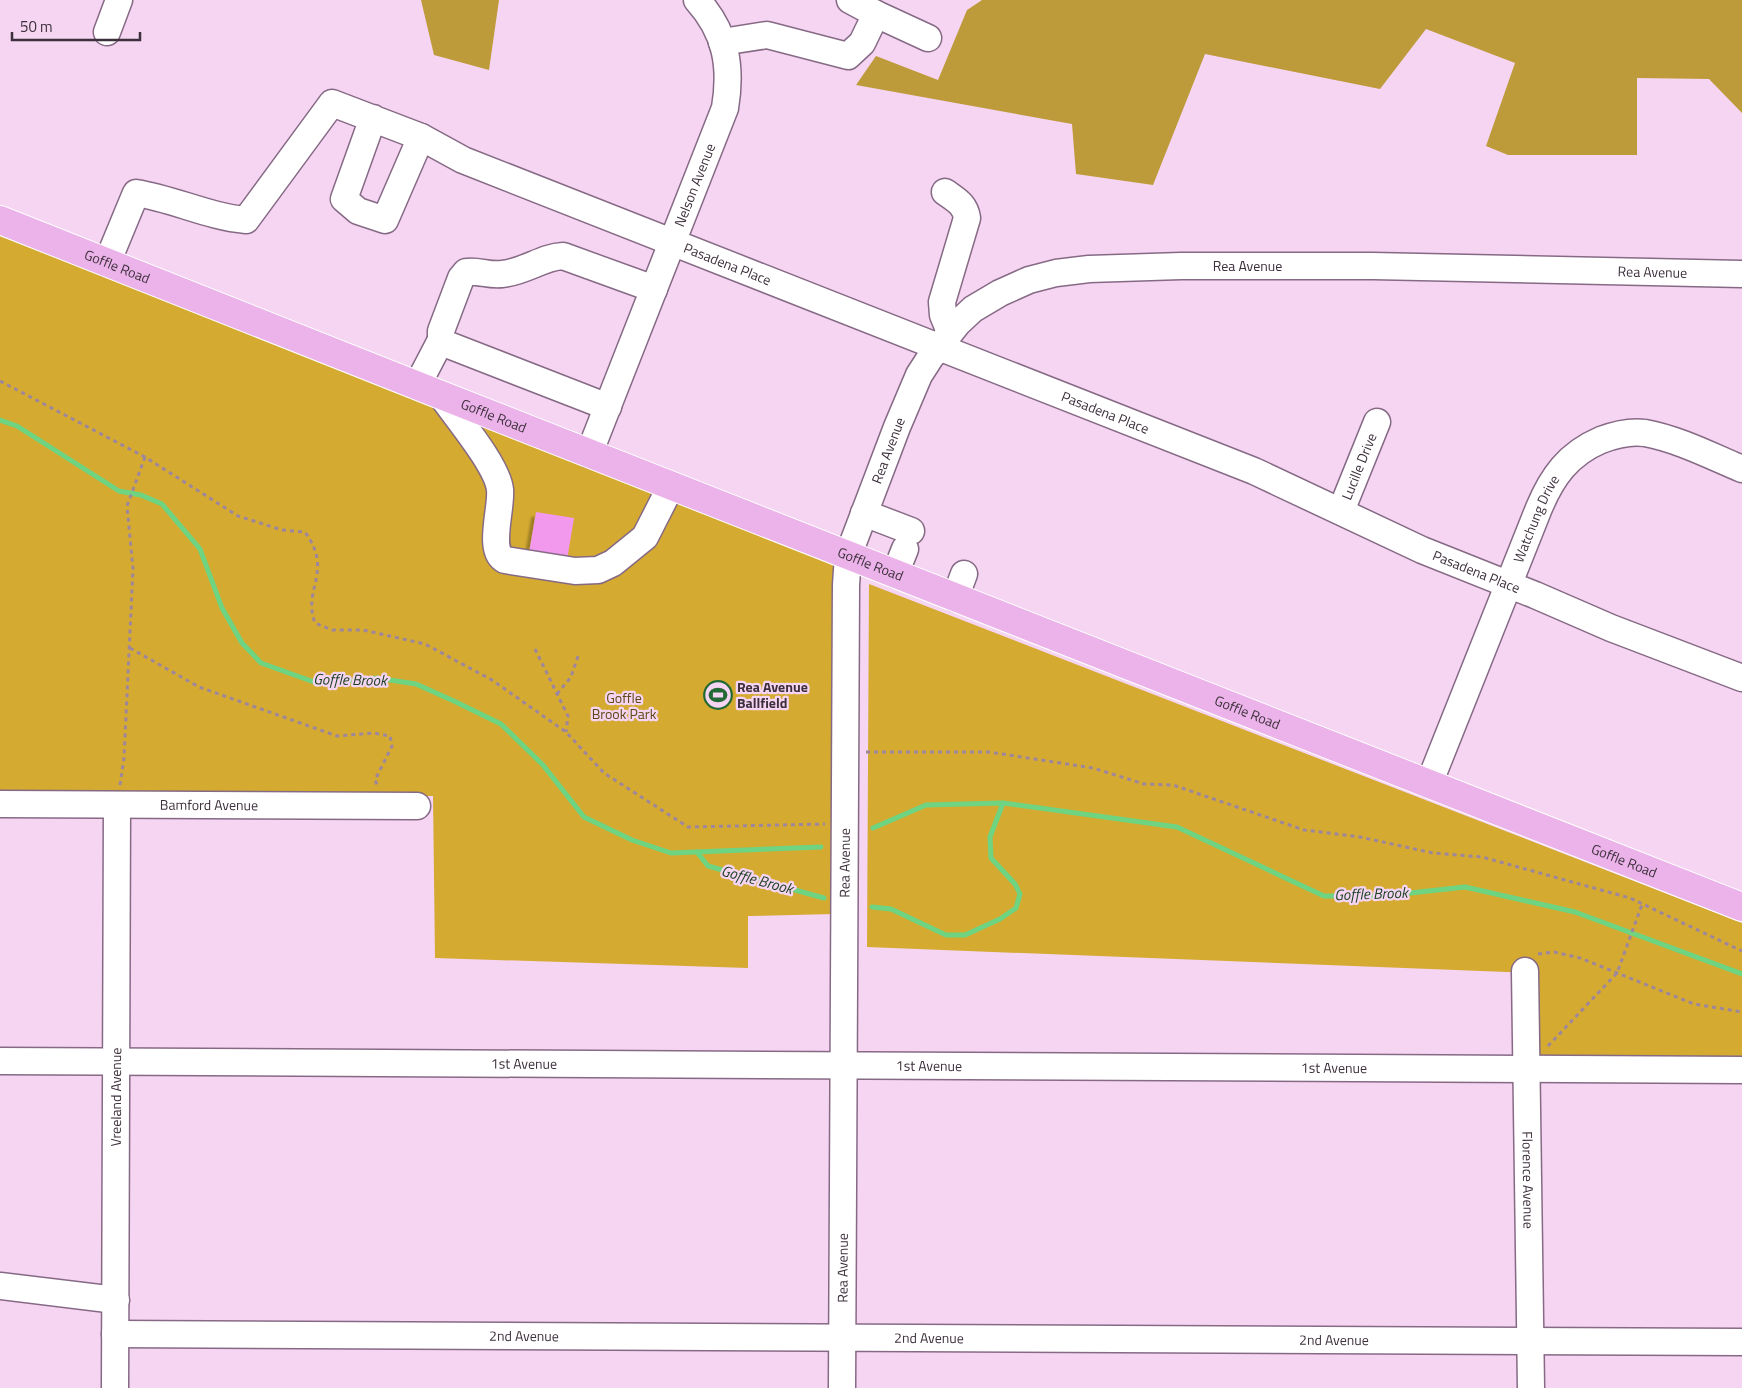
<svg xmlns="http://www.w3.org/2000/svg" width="1742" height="1388" viewBox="0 0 1742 1388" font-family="'Titillium Web',sans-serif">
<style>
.green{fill:#d4aa31}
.forest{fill:#be9b3a}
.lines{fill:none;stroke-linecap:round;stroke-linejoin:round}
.stream{stroke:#6ed482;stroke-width:5}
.building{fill:#f299ee;filter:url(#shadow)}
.minor-casing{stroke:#866a85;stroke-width:29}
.major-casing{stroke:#fff;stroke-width:30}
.path{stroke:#9e879c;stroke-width:3;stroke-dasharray:4 4;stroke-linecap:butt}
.minor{stroke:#fff;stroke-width:26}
.major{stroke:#ebb3e9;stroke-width:28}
.labels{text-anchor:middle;stroke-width:4.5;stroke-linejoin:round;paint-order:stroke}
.street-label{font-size:14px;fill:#3d303c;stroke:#f5d5f2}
.poi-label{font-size:14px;font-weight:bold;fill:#3d303c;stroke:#f5d5f2;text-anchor:start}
.park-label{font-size:14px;fill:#5b4915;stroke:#f5d5f2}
.water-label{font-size:15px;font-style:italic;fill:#163f1f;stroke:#f5d5f2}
</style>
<defs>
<filter id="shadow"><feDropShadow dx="-4.5" dy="4.5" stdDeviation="1" flood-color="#0004"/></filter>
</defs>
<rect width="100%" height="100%" fill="#f5d5f2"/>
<g class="green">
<polygon points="0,233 834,565 834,914 748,916 748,968 435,958 433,796 110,795 0,792"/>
<polygon points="869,584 1742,923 1742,1057 1536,1056 1535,973 867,947"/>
</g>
<g class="forest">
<polygon points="421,0 499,0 489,70 434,55"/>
<polygon points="982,0 1742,0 1742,113 1709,79 1637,78 1637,155 1508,155 1486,146 1515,63 1426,29 1380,89 1205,54 1153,185 1076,174 1072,124 856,85 876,56 938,80 967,10"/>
</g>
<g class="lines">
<g class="stream">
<polyline points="0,420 17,426 119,491 141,495 162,504 200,549 222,608 242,643 261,663 314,682 339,682 377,678 416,684 456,702 501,724 543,765 584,817 632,840 671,853 821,847"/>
<polyline points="873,828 926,805 1003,803 1177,827 1324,896 1383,896 1465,887 1575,912 1742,974"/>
<polyline points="697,852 708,866 824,898"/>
<polyline points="872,907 891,909 946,935 965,935 1000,919 1016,908 1020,894 1015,884 991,858 990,837 1003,803"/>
</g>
</g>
<polygon class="building" points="536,512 574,518 567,560 529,553"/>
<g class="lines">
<defs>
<g id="minor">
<polyline points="876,14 928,38"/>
<polyline points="107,32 119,0"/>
<polyline points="722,42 767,35 848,56 862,43 876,14 850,0"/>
<path id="s1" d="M421 137 463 160 1254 471 1422 550 1535 595 1611 628 1742 678"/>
<path d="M945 192C956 200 965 204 967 218L942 302 943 315 950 332"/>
<path d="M107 263 136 193C174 199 209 217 246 220L332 103 421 137 385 220 358 211 344 199 373 118"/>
<polyline points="417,386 441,340"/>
<path d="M441 395C456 417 498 466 500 490 502 508 487 551 505 560L575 571 598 570 613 563 645 537 671 486"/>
<path d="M608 407 446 344 441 340V331L461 278 466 272C478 270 490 276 502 274 525 272 542 257 563 256L654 289"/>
<path id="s2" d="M589 454 725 108C732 66 726 32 697 0"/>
<path id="s3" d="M1341 511 1377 422"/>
<polyline points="864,513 911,531"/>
<polyline points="895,574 905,549"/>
<polyline points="955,598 964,574"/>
<path id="s4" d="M1429 784 1539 508C1552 477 1568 454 1601 440 1614 435 1630 431 1645 433 1678 439 1711 456 1742 469"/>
<path id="s5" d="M0 804 417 806"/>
<path id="s6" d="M1525 971 1531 1388"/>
<path id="s7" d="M0 1061 1742 1070"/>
<polyline points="0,1286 116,1300"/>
<path id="s8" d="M115 1334 1742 1342"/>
<path id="s9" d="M115 1388 117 805"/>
<path id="s10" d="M842 1388 846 585 848 556 897 427 919 375 930 358 958 323 973 309 1000 293 1029 280 1056 273 1089 269 1181 266H1373L1742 274"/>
</g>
<g id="major">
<path id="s11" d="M0 220 441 395 1742 907"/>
</g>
</defs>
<use href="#minor" class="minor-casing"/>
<use href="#major" class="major-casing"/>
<g class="path">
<path d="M0 381 145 457 238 516 282 530 305 532C334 572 302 589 315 623L332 630H363L425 644 492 680 566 732 604 773 688 827 825 824"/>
<polyline points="130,648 199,687 337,736 374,733 390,736 392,746 375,780 378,787"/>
<polyline points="535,649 568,716 566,732"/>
<polyline points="557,694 571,677 578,656"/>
<polyline points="866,752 989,752 1093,768 1144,784 1173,785 1304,830 1360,837 1433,853 1482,857 1630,898 1742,951"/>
<polyline points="120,785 124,758 133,569 127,506 145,457"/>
<polyline points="1538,954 1554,952 1580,958 1694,1004 1742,1012"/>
<polyline points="1548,1046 1617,973 1643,902"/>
</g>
<use href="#minor" class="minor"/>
<use href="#major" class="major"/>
</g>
<defs>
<symbol id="stadium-ring" viewBox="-11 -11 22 22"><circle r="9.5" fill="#f5d5f2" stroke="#236935" stroke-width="1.5"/><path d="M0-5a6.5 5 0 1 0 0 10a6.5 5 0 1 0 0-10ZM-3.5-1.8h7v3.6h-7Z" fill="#236935"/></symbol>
</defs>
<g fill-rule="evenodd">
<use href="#stadium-ring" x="702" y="679" width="32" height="32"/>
</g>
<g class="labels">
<g class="street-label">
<text dy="5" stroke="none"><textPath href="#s2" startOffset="289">Nelson Avenue</textPath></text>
<text dy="5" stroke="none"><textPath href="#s1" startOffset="332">Pasadena Place</textPath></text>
<text dy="5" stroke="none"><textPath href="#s10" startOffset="1395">Rea Avenue</textPath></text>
<text dy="5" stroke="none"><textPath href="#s11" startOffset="126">Goffle Road</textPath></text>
<text dy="5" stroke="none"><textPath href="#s10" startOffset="1800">Rea Avenue</textPath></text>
<text dy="5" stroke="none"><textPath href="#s1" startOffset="738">Pasadena Place</textPath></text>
<text dy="5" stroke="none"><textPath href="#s11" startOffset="531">Goffle Road</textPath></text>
<text dy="5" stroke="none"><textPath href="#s10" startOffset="945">Rea Avenue</textPath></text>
<text dy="5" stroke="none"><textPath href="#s3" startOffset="48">Lucille Drive</textPath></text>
<text dy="5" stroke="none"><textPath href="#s4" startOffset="286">Watchung Drive</textPath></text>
<text dy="5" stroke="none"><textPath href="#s11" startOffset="936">Goffle Road</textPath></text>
<text dy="5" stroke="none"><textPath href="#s1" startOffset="1142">Pasadena Place</textPath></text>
<text dy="5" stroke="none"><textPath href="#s11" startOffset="1341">Goffle Road</textPath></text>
<text dy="5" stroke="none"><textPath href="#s5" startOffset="209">Bamford Avenue</textPath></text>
<text dy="5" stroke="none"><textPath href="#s11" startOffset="1746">Goffle Road</textPath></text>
<text dy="5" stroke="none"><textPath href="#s10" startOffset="525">Rea Avenue</textPath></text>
<text dy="5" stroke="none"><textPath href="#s7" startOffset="524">1st Avenue</textPath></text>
<text dy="5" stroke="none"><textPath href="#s7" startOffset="929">1st Avenue</textPath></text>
<text dy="5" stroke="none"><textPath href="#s7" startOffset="1334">1st Avenue</textPath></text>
<text dy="5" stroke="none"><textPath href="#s9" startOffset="291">Vreeland Avenue</textPath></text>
<text dy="5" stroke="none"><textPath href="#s6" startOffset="209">Florence Avenue</textPath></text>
<text dy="5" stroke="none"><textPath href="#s10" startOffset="120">Rea Avenue</textPath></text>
<text dy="5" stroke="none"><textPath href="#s8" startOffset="409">2nd Avenue</textPath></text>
<text dy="5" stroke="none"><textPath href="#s8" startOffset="814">2nd Avenue</textPath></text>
<text dy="5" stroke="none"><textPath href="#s8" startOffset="1219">2nd Avenue</textPath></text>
</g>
<g class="poi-label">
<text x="737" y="692">Rea Avenue<tspan x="737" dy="16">Ballfield</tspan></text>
</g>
<g class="park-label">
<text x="624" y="703">Goffle<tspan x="624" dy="16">Brook Park</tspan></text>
</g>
<g class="water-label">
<text transform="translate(350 680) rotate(1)" y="5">Goffle Brook</text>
<text transform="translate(757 880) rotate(15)" y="5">Goffle Brook</text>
<text transform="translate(1371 894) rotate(-2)" y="5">Goffle Brook</text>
</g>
</g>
<path d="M12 32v8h128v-8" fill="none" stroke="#3d303c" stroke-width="2.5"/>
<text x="20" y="32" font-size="15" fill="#3d303c" stroke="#f5d5f2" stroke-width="4" paint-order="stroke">50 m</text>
</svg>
